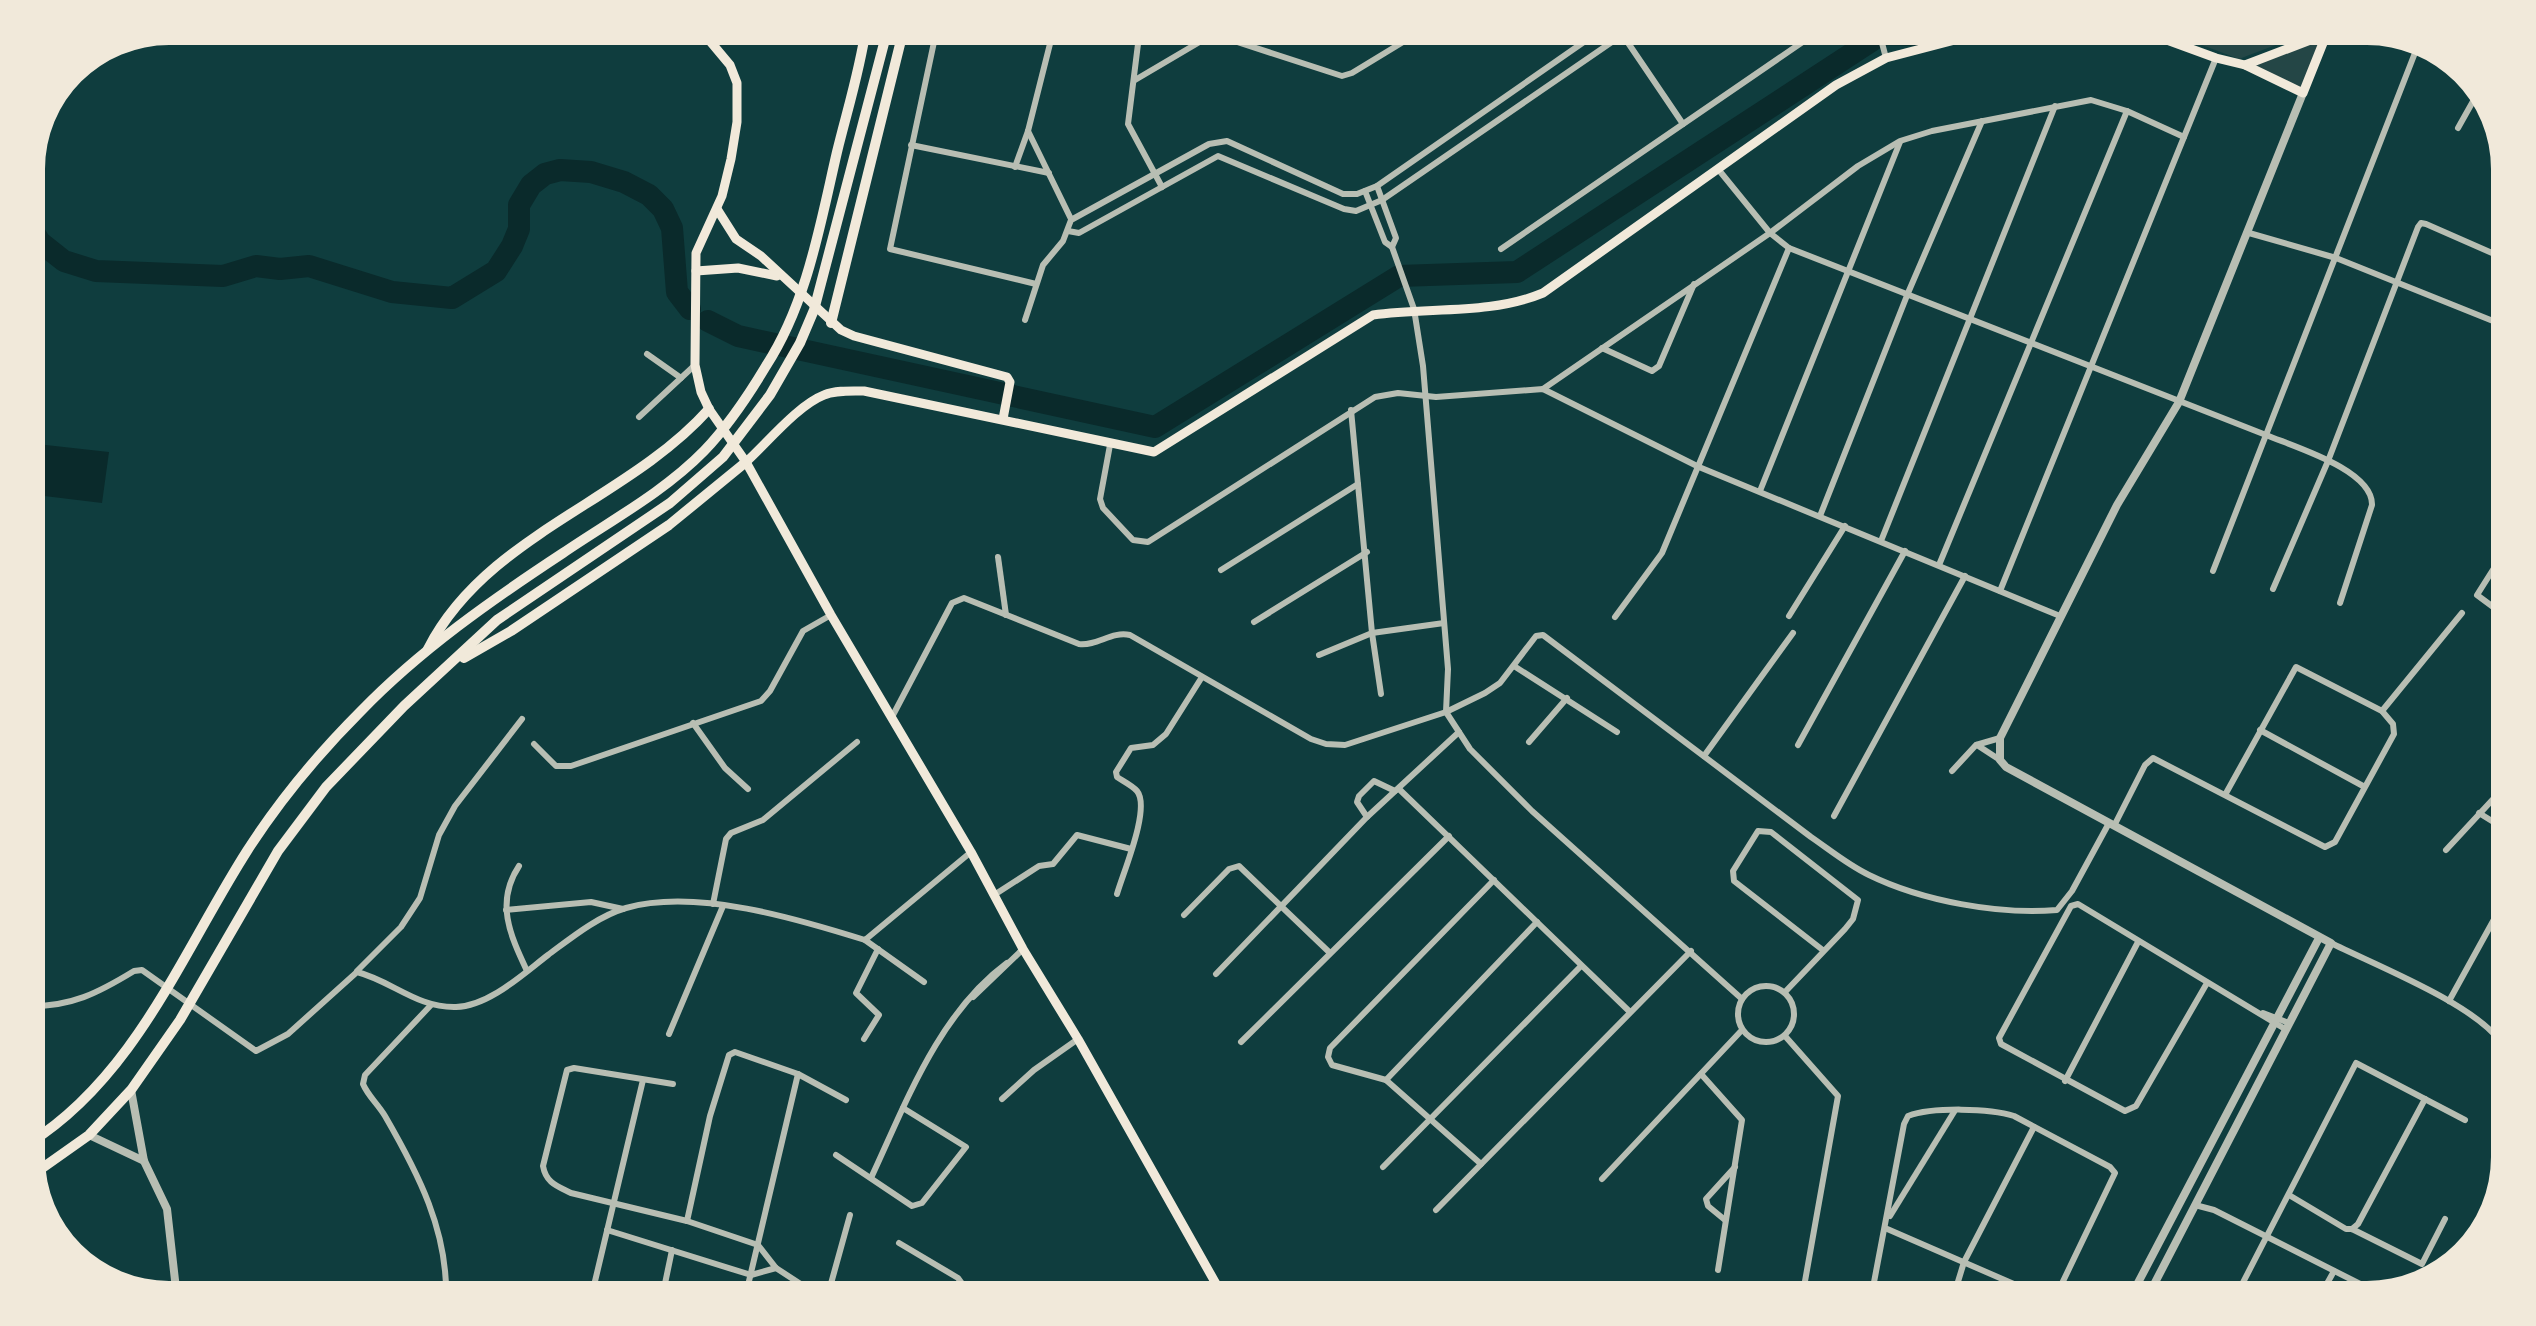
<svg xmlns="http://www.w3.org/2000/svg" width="2536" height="1326" viewBox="0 0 2536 1326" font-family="Manrope,sans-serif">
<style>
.green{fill:#244646}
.water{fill:#0a2a2b}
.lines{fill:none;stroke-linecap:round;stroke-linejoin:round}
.river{stroke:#0a2a2b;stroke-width:22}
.minor{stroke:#b8beb3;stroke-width:6}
.tertiary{stroke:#b8beb3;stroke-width:8}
.secondary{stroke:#f1e9da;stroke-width:9}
.primary{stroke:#f1e9da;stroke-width:10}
</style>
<rect width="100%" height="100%" fill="#0f3d3e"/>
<g class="green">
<polygon points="2157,28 2320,28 2239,59"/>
<polygon points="2326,37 2304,92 2246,67"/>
</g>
<polygon class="water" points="28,443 109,452 102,503 28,494"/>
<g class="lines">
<g class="river">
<polyline points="28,223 40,242 64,261 96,271 223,276 256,266 280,269 309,266 392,292 452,298 496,271 512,246 519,229 519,205 531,185 545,174 560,170 591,172 624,182 649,195 663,209 672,228 677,292 690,309"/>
<polyline points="708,321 738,336 1155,427 1399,276 1517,272 1882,34 1927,35 1952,28"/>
</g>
<g class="minor">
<polyline points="937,28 890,249 1036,284"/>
<polyline points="1140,28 1128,124 1162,187"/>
<polyline points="1166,28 1225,38 1342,76 1352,73 1426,28"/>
<polyline points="1618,28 1683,124"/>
<polyline points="1878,28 1886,58"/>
<polyline points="1135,80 1208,37"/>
<polyline points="2458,128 2481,87"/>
<polyline points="1028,131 1071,219"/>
<polyline points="911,145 1049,173"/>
<polyline points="1015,167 1028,131 1054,28"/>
<path d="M1718 169 1770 233 1789 248 2266 435C2295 447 2373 470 2372 505L2340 603"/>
<polyline points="1377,186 1396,238 1392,247"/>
<polyline points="1365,191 1385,242 1392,247 1414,309 1423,366 1448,669 1446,712 1470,749 1532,811 1742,999"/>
<polyline points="1068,231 1079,233 1218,156 1344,209 1356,211 1382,200 1622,35 1628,28"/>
<polyline points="2249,233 2336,258 2508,327"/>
<polyline points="1501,249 1823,28"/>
<polyline points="1025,320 1043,265 1063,241 1071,220 1209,144 1227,141 1343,194 1357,194 1377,186 1604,28"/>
<polyline points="1602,348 1652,371 1659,366 1694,284"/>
<polyline points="647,354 681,378"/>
<polyline points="1543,389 1770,233 1858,166 1900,141 1932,131 2091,100 2127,111 2184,137"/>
<polyline points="1351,410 1372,633 1381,694"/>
<polyline points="639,417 695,365"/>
<polyline points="1110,445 1100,499 1103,508 1133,540 1148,542 1375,397 1398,393 1436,397 1543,389 1699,467 2060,616"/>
<polyline points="1760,491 1900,142"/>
<polyline points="1820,516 1908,293 1982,121"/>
<polyline points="1881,541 2055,106"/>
<polyline points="2508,546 2477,595 2508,618"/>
<polyline points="998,557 1006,615"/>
<polyline points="1939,565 2127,111"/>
<polyline points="1221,570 1358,484"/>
<polyline points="2213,571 2420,40"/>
<polyline points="2273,589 2328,461 2418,227 2421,223 2426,224 2508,260"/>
<polyline points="2000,591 2216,58"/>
<polyline points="1789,616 1845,526"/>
<polyline points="1615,617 1662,553 1789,248"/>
<polyline points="1254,622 1367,552"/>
<polyline points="1319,655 1372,633 1444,623"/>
<polyline points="1514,666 1617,732"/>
<polyline points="2382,711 2462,613"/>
<path d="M892 717 952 603 964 598 1079 644C1098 646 1111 631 1130 635L1311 739 1326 744 1345 745 1446 712 1485 693 1500 683 1536 636 1543 635 1811 837C1830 850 1848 865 1869 875 1922 901 1999 915 2057 910L2072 891 2109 823"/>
<polyline points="693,723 725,768 748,789"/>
<polyline points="2260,730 2363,786"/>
<polyline points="1529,742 1567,698"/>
<polyline points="534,744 556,766 571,766 761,701 770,691 803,631 831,615"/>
<polyline points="1798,745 1905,551"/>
<polyline points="1977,745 2000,760"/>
<polyline points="1704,756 1793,633"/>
<polyline points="1952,771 1976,745 2000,738"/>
<polyline points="1399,789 1630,1012"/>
<polyline points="2479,813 2508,831"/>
<polyline points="1834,816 1965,576"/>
<polyline points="1367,817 1357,802 1359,796 1374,781 1395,791"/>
<polyline points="2114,826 2145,765 2153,758 2325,847 2335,842 2394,734 2393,724 2382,711 2296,667 2225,795"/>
<polyline points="2446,850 2508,783"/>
<path d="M519 866C495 902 510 935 527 971"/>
<polyline points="28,881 42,843"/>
<path d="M1117 894C1123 873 1151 808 1137 791 1133 786 1123 781 1117 777L1116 772 1131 748 1153 745 1166 734 1202 677"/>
<polyline points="994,895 1039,866 1053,864 1077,835 1131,849"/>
<polyline points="713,904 726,839 731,833 763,820 857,742"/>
<polyline points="506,910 591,902 623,909"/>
<polyline points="1184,915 1229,869 1239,866 1329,952"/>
<polyline points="865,940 924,982"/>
<path d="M2331 943C2375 965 2472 1003 2500 1041 2506 1050 2505 1061 2508 1070"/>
<polyline points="357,971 401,927 420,898 439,835 455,806 522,719"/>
<polyline points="1216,974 1367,817 1459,732"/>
<polyline points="2207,983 2136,1106 2125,1111 2001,1044 1999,1038 2071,906 2078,904 2285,1029"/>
<circle cx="1766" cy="1014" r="28"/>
<polyline points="1785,992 1845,929 1853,919 1858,900 1771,832 1758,831 1733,871 1734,881 1824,951"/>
<polyline points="973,997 1023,949"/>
<polyline points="2449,1001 2508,894"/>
<path d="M431 1005 365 1075 363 1084C368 1096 378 1104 385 1116 418 1173 448 1231 446 1298"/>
<path d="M28 1006C71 1007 98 993 134 971L142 970 256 1051 288 1034 357 972C392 981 417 1008 456 1007 489 1006 523 974 548 955 571 938 598 916 626 908 696 888 798 919 865 940L971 852"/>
<polyline points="2263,1013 2289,1023"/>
<polyline points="669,1034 723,906"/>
<polyline points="1785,1036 1838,1096 1802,1298"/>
<polyline points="2496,1037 2508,1013"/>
<polyline points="864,1039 879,1015 856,993 878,949"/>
<polyline points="1241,1042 1449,836"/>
<polyline points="1701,1074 1742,1120 1718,1270"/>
<polyline points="1386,1080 1537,922"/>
<polyline points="2065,1081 2138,942"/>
<path d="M673 1084 574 1068 567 1070 543 1166C546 1183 557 1186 571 1193L687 1221 758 1245 776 1268 822 1298"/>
<polyline points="1002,1099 1034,1070 1078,1039"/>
<polyline points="836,1155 912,1206 922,1203 966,1147 903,1108"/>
<polyline points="1481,1164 1386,1080 1332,1065 1328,1057 1330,1048 1494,880"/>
<polyline points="1383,1167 1581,966"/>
<path d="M871 1178C906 1103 938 1014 1007 963"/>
<polyline points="1602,1179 1742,1030"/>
<polyline points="2289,1195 2346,1229 2352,1229 2422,1264 2445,1219"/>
<polyline points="2195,1205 2214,1210 2382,1295"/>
<polyline points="1436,1210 1691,951"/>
<polyline points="1890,1216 1954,1112"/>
<polyline points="1725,1220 1708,1206 1706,1199 1735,1167"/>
<polyline points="687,1221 710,1116 729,1055 735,1052 798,1074 846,1100"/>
<polyline points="1885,1228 2046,1298"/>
<polyline points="2352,1229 2358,1224 2425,1099"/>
<polyline points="607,1230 751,1275 776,1268"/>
<polyline points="899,1243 958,1278 966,1289 961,1298"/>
<polyline points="591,1298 643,1080"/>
<polyline points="662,1298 672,1250"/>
<polyline points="745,1298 798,1074"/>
<polyline points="827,1298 850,1215"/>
<polyline points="1047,1298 1052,1287"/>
<path d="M1871 1298 1904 1124 1908 1116C1932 1107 1990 1108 2014 1116L2110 1167 2115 1173 2055 1298"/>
<polyline points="1953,1298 1964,1262 2034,1127"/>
<polyline points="2235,1298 2356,1063 2465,1120"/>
<polyline points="2319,1298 2334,1271"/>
</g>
<g class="tertiary">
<polyline points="131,1090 144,1161 167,1209 177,1298"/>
<polyline points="89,1135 144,1161"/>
<polyline points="2130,1298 2319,938"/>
<polyline points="2147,1298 2331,943 2006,767 2000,760 2000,738 2117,505 2179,402 2303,93"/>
</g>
<g class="secondary">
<polyline points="699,28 730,65 737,83 737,122 731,159 722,196 696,253 695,365 701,392 709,409 746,462 831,615 971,852 1023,949 1078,1039 1224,1298"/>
<polyline points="2134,28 2216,58 2245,65 2303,93 2329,28"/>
<polyline points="2245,65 2326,34"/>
<polyline points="717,209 736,239 761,256 841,330 854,336 1007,377 1010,382 1003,419"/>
<polyline points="696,271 738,268 777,276"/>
<path d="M746 462C767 443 798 405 824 395 836 390 851 391 864 391L1154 452 1373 315C1429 307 1490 315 1543 293L1836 85 1886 58 2001 28"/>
</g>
<g class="primary">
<polyline points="831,323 904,28"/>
<path d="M428 649C486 535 627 501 709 409"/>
<polyline points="464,658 511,631 669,525 746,462"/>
<path d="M28 1144C135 1077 182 953 247 851 279 801 319 753 361 711 420 650 493 599 563 553 610 521 664 492 704 451 728 426 748 396 766 366 807 303 820 225 837 152 847 111 860 70 866 28"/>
<polyline points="31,1176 89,1135 131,1090 180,1020 278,851 326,787 404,706 497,620 670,503 723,457 770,395 800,343 814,310 888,28"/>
</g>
</g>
<path d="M0 0H2536V1326H0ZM169 45H2367A124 124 0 0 1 2491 169V1157A124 124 0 0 1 2367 1281H169A124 124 0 0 1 45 1157V169A124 124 0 0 1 169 45Z" fill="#f1e9da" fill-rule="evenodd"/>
</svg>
